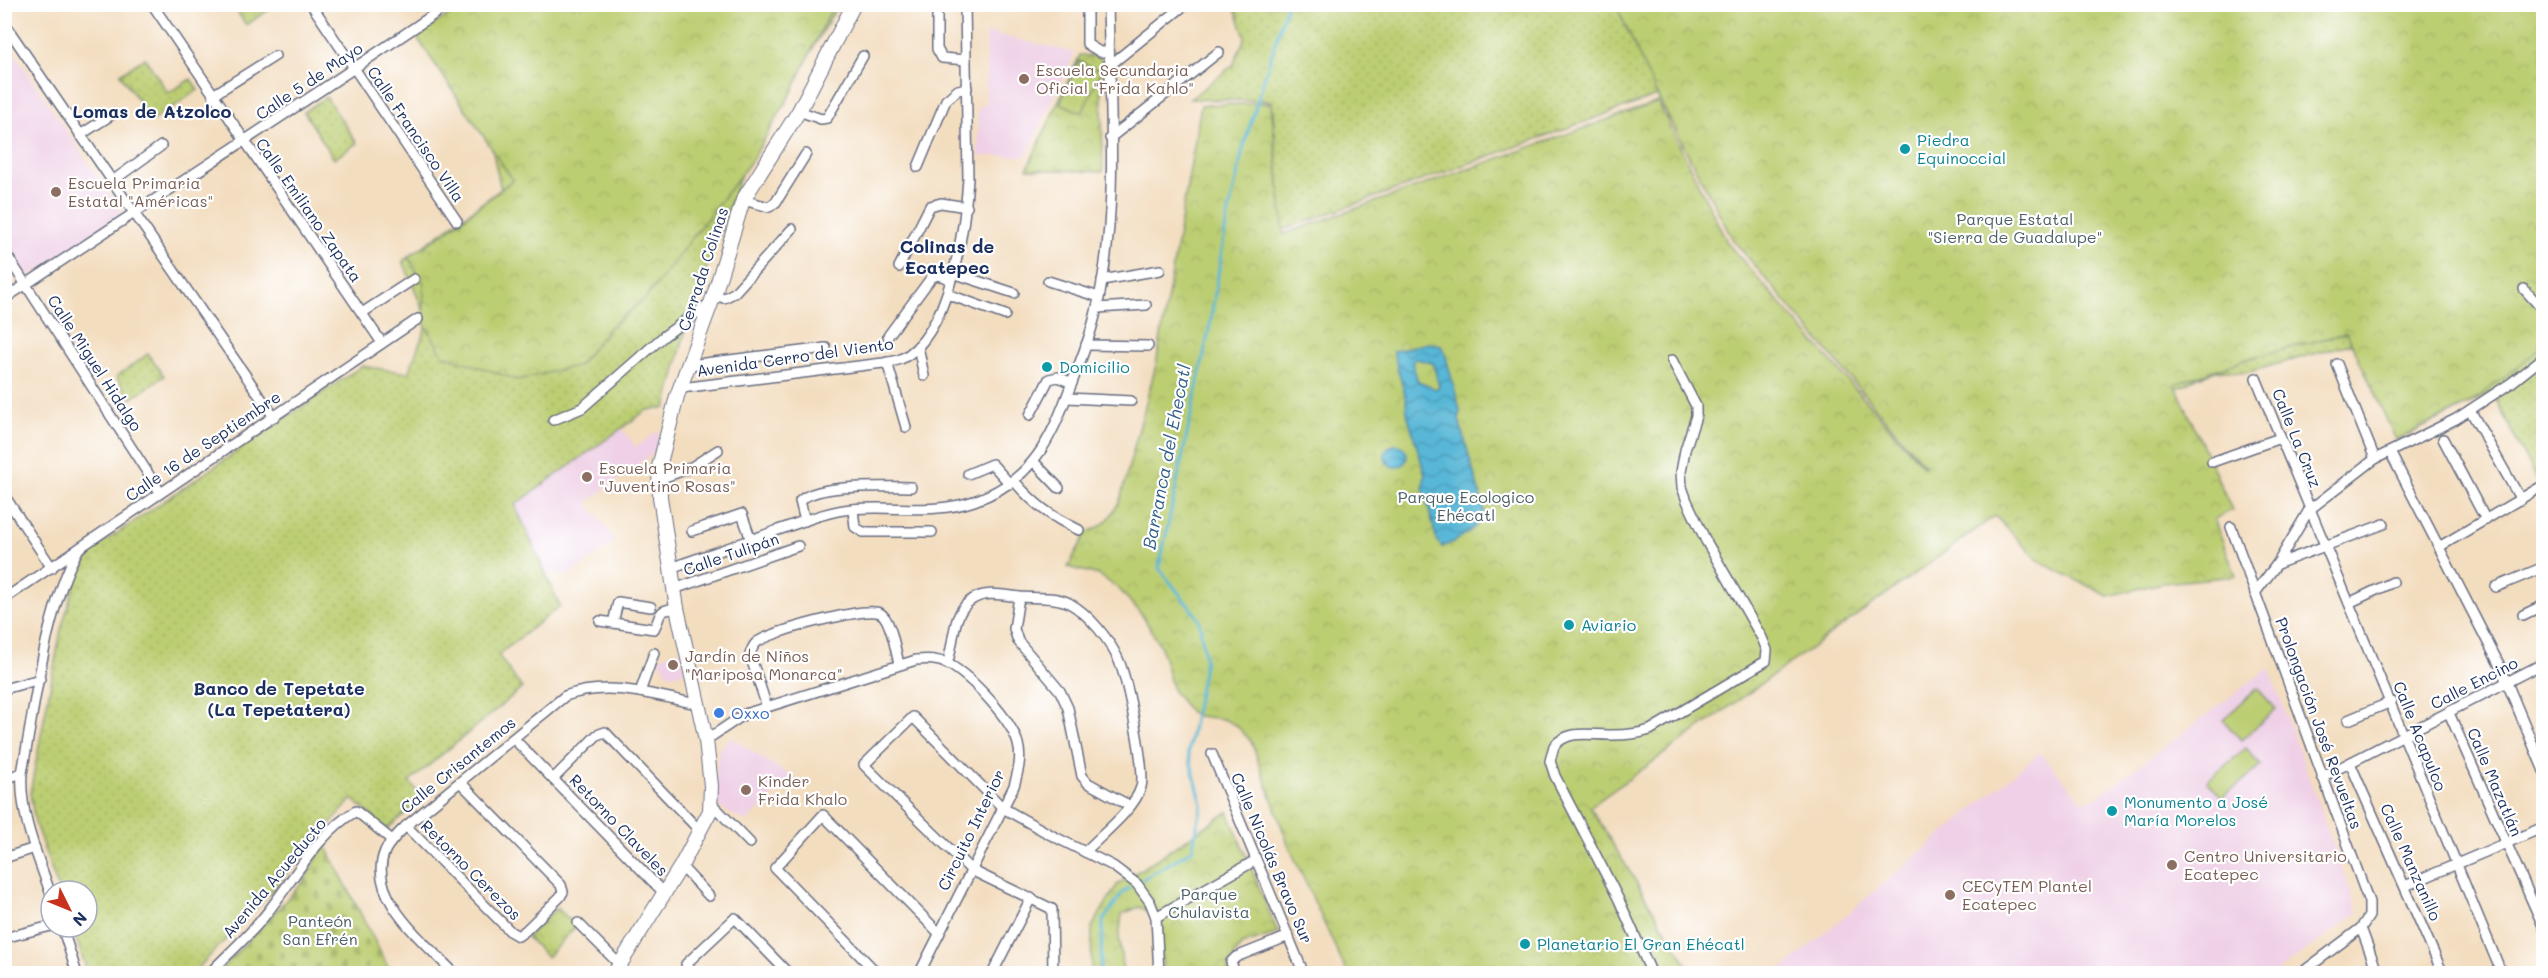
<svg xmlns="http://www.w3.org/2000/svg" width="2548" height="978" viewBox="0 0 2548 978" font-family="Mali,sans-serif">
<style>
.built{fill:#efd0e6}
.grass{fill:url(#grass-dots);stroke:#6c7e68;stroke-width:1.5}
.cemetery{fill:url(#cemetery-stones);stroke:#6c7e68;stroke-width:1.5}
.park{fill:url(#park-crowns);stroke:#6c7e68;stroke-width:1.5}
.pitch{fill:#bcce72;stroke:#6c7e68;stroke-width:1.5}
.water{fill:url(#water-waves);stroke:#3a739a;stroke-width:1.5;fill-rule:evenodd}
.lines{fill:none;stroke-linecap:round;stroke-linejoin:round}
.stream{stroke:#58b7d7;stroke-width:3}
.minor-casing{stroke:#676c80;stroke-width:12}
.secondary-casing{stroke:#676c80;stroke-width:16}
.minor{stroke:#fff;stroke-width:9}
.secondary{stroke:#fff;stroke-width:14}
.education-dot{fill:#8d6e63;stroke:#fff;stroke-width:2}
.culture-dot{fill:#0f9aa8;stroke:#fff;stroke-width:2}
.shop-dot{fill:#3f7fe0;stroke:#fff;stroke-width:2}
.labels{text-anchor:middle;stroke-width:4.5;stroke-linejoin:round;paint-order:stroke}
.education-label{font-size:16px;fill:#785e54;stroke:#fff;text-anchor:start}
.street-label{font-size:16px;fill:#1b2f5e;stroke:#fff}
.culture-label{font-size:16px;fill:#0d838f;stroke:#fff;text-anchor:start}
.park-label{font-size:16px;fill:#4b5f64;stroke:#fff}
.shop-label{font-size:16px;fill:#366cbe;stroke:#fff;text-anchor:start}
.neighbourhood-label{font-size:18px;font-weight:bold;fill:#1b2f5e;stroke:#fff}
.water-label{font-size:18px;font-style:italic;fill:#305f88;stroke:#fff}
</style>
<defs>
<pattern id="grass-dots" width="8" height="8" patternUnits="userSpaceOnUse" patternTransform="scale(1.5)"><rect width="8" height="8" fill="#bcce72"/><path d="M2 2h.1M6 6h.1" fill="none" stroke="#a1b165" stroke-width="1.8" stroke-linecap="round"/></pattern>
<pattern id="cemetery-stones" width="16" height="16" patternUnits="userSpaceOnUse" patternTransform="scale(1.5)"><rect width="16" height="16" fill="#bcce72"/><path d="M2 7V4a2 2 0 0 1 4 0v3zM10 15v-3a2 2 0 0 1 4 0v3z" fill="#a1b165"/></pattern>
<pattern id="park-crowns" width="20" height="18" patternUnits="userSpaceOnUse" patternTransform="scale(1.5)"><rect width="20" height="18" fill="#bcce72"/><path d="M2 6a3 3 0 1 1 6 0M12 15a3 3 0 1 1 6 0" fill="none" stroke="#a1b165"/></pattern>
<pattern id="water-waves" width="16" height="10" patternUnits="userSpaceOnUse" patternTransform="scale(1.5)"><rect width="16" height="10" fill="#58b7d7"/><path d="M0 5q4-4 8 0t8 0" fill="none" stroke="#4895b2"/></pattern>
</defs>
<rect width="100%" height="100%" fill="#fff"/>
<filter id="ink" filterUnits="userSpaceOnUse"><feTurbulence type="fractalNoise" baseFrequency=".0167" numOctaves="2"/><feDisplacementMap in="SourceGraphic" scale="12" xChannelSelector="R" yChannelSelector="G"/><feConvolveMatrix kernelMatrix="1 2 1 2 8 2 1 2 1" color-interpolation-filters="sRGB"/></filter>
<filter id="wash" filterUnits="userSpaceOnUse"><feTurbulence type="fractalNoise" baseFrequency=".008" numOctaves="4" result="noise"/><feDisplacementMap in="SourceGraphic" scale="24" xChannelSelector="R" yChannelSelector="G"/><feGaussianBlur stdDeviation="1.35" result="paint"/><feColorMatrix in="noise" values="0 0 0 0 0 0 0 0 0 0 0 0 0 0 0 0 0 1.4 0 .05"/><feComposite in="paint" operator="in"/></filter>
<g filter="url(#wash)">
<rect width="100%" height="100%" fill="#f3ddbf"/>
<g class="built">
<polygon points="986,32 1075,53 1026,156 978,156 978,106 986,105"/>
<polygon points="4,38 122,213 28,277 5,241"/>
<polygon points="620,427 636,447 660,430 655,452 587,502 615,541 569,576 546,573 515,505"/>
<polygon points="681,651 684,672 669,675 658,658"/>
<polygon points="2269,668 2358,913 2275,973 1776,974 2040,752 2082,801 2095,799"/>
<polygon points="730,737 792,777 746,822 712,803 719,750"/>
</g>
<g class="grass">
<polygon points="233,5 276,5 246,25"/>
<polygon points="473,5 838,5 744,166 689,316 666,408 647,410 515,505 560,606 498,655 522,688 409,782 423,798 387,829 352,799 261,903 193,973 88,974 72,927 87,927 87,891 59,891 35,823 30,793 61,630 76,578 94,549 362,366 408,373 428,322 403,261 501,189 491,144"/>
<polygon points="1234,5 2543,5 2543,478 2537,482 2492,392 2400,439 2357,342 2245,373 2224,370 2216,371 2198,377 2186,385 2173,389 1995,513 1923,465 1732,236 1657,96 1283,230 1272,101 1190,99 1233,65 1245,37"/>
<polygon points="145,58 168,93 191,79 198,90 152,121 120,74"/>
<polygon points="326,97 357,143 334,159 304,112"/>
<polygon points="148,354 164,376 131,399 116,377"/>
</g>
<polygon class="cemetery" points="325,844 391,973 218,973 304,881"/>
<g class="park">
<polygon points="464,5 833,5 792,92 752,160 646,298 610,327 579,365 518,380 443,355 423,321 424,284 408,257 450,229 513,180 416,36"/>
<path d="M1616 5H2543V344L2525 362 2470 403 2396 440 2347 333 2250 358 2175 384 2232 510 2214 519 2236 576 2162 583 2108 596 2040 562 1995 516 1590 807 1692 973H1347L1288 844 1251 741 1236 725 1223 719 1198 716 1190 712 1173 691 1161 647 1142 615 1119 589 1099 575 1068 567 1087 532C1105 527 1111 517 1120 500L1156 365 1201 105 1271 103 1284 234 1658 102 1728 244 1922 465 1926 467 1733 240 1659 99Z"/>
<polygon points="1080,55 1101,57 1103,172 1027,169"/>
<polygon points="1228,812 1278,933 1241,945 1228,967 1230,973 1163,973 1158,915 1139,907 1122,914 1119,938 1123,973 1091,974 1092,927 1117,885"/>
<polygon points="557,908 576,926 547,957 527,937"/>
</g>
<g class="pitch">
<polygon points="1079,61 1101,71 1082,113 1060,103"/>
<polygon points="2257,688 2276,709 2241,740 2223,720"/>
<polygon points="2246,748 2261,766 2222,798 2207,781"/>
</g>
<g class="water">
<path d="M1429 343 1441 346 1445 353 1460 410 1459 420 1484 509C1484 526 1455 542 1442 547L1437 541 1423 487 1425 474 1407 413 1406 399 1393 351ZM1416 359 1433 363 1439 387 1436 389 1418 382 1412 362Z"/>
<circle cx="1396" cy="456" r="11"/>
</g>
<g class="lines">
<g class="stream">
<polyline points="1143,879 1192,850 1202,804 1188,753 1205,659 1199,619 1159,568 1210,325 1226,225 1244,145 1287,4"/>
<polyline points="1100,974 1103,921 1123,892 1130,888"/>
</g>
</g>
</g>
<g filter="url(#ink)">
<g class="lines">
<defs>
<g id="minor">
<polyline points="152,4 382,343"/>
<polyline points="311,4 457,221"/>
<polyline points="937,4 937,49 942,58 966,60"/>
<polyline points="1087,4 1087,44 1100,52 1109,52"/>
<polyline points="4,23 274,417"/>
<polyline points="1109,66 1186,4"/>
<polyline points="213,95 275,56"/>
<polyline points="799,111 821,119 827,118 863,56"/>
<polyline points="80,135 113,114"/>
<polyline points="1110,138 1219,52"/>
<polyline points="918,167 946,100 958,90 967,88"/>
<polyline points="111,182 161,146"/>
<polyline points="743,200 769,207 776,202 806,154"/>
<polyline points="4,251 160,492"/>
<polyline points="899,267 930,206 941,203 967,207"/>
<polyline points="953,273 1014,293"/>
<polyline points="1102,280 1160,270"/>
<polyline points="1048,281 1099,297"/>
<polyline points="2524,289 2544,311"/>
<polyline points="947,294 1005,315"/>
<polyline points="714,295 724,298 734,293 792,229"/>
<path d="M4 299C152 200 302 105 449 4"/>
<polyline points="1097,308 1146,305"/>
<polyline points="362,313 414,279"/>
<polyline points="888,336 931,278 937,275 951,279"/>
<polyline points="1086,345 1148,346"/>
<polyline points="918,346 924,376"/>
<polyline points="887,362 906,427"/>
<polyline points="2337,364 2375,459"/>
<polyline points="689,365 826,348"/>
<polyline points="2256,378 2502,974"/>
<path d="M681 388 883 363C889 362 896 361 901 359 950 336 965 226 968 179L965 4"/>
<polyline points="1067,398 1131,401"/>
<polyline points="2470,410 2521,500"/>
<polyline points="1030,415 1049,379 1058,377 1072,383"/>
<polyline points="553,420 582,408 664,336 710,303"/>
<polyline points="2443,439 2486,520"/>
<polyline points="2390,452 2500,666 2544,771"/>
<polyline points="1034,462 1059,488"/>
<polyline points="2212,462 2280,438"/>
<polyline points="968,474 992,464 1010,484"/>
<polyline points="659,479 690,468 718,450"/>
<path d="M1015 482C1035 505 1050 516 1079 530"/>
<polyline points="4,495 52,568"/>
<polyline points="853,509 855,527 863,532 932,532"/>
<path d="M805 521 800 501C817 483 887 487 911 487"/>
<polyline points="2231,527 2369,902 2369,916 2361,928 2300,974"/>
<polyline points="692,531 742,514 751,540"/>
<polyline points="2439,547 2544,485"/>
<polyline points="2277,564 2384,524"/>
<path d="M671 568C707 555 743 543 778 530 802 522 827 511 852 509 894 505 933 515 974 501 1032 481 1051 440 1071 385 1080 363 1089 340 1095 316 1120 215 1110 108 1108 4"/>
<polyline points="2496,587 2544,567"/>
<polyline points="674,589 798,546"/>
<polyline points="2255,593 2277,564 2309,510 2375,459 2456,419 2511,383 2544,357"/>
<polyline points="1019,597 1014,629 1018,641 1060,691 1068,708 1082,776 1088,783 1130,806"/>
<polyline points="4,599 418,319"/>
<polyline points="2349,603 2393,582"/>
<polyline points="2523,615 2544,605"/>
<path d="M600 621 654 629C663 613 655 611 677 608"/>
<polyline points="613,623 618,602 651,607"/>
<path d="M947 664C955 643 951 615 970 601 984 590 1003 595 1019 597 1033 598 1056 596 1069 603 1089 614 1110 640 1119 661 1127 679 1146 770 1141 787 1135 809 1101 835 1085 852"/>
<polyline points="4,689 40,679"/>
<polyline points="640,692 654,653"/>
<path d="M767 707 750 655C751 651 752 647 756 643 768 632 865 606 880 613 891 618 896 653 899 664"/>
<polyline points="2449,713 2544,928"/>
<polyline points="2348,720 2391,702"/>
<polyline points="514,739 664,893"/>
<path d="M706 740 745 714 916 660C928 659 937 659 948 664 971 676 1012 720 1018 744 1022 758 1018 772 1014 786L919 974"/>
<polyline points="1212,754 1304,974"/>
<polyline points="2350,763 2443,974"/>
<polyline points="2322,777 2544,663"/>
<polyline points="4,779 22,773"/>
<polyline points="553,779 597,735 605,732 699,830"/>
<polyline points="710,802 750,843"/>
<polyline points="406,826 511,932 518,936 525,931 560,897 563,892 561,885 461,783"/>
<polyline points="4,858 35,848"/>
<polyline points="681,866 709,896"/>
<polyline points="2405,886 2544,827"/>
<path d="M51 895C38 856 19 815 22 773 35 705 45 610 78 550"/>
<polyline points="1156,917 1256,860"/>
<polyline points="578,923 619,964"/>
<polyline points="62,927 77,974"/>
<polyline points="2361,928 2378,974"/>
<polyline points="4,938 51,926"/>
<path d="M209 974C225 957 242 942 257 925 290 888 313 836 356 811L392 840"/>
<path d="M455 974C427 944 365 897 385 851 390 841 398 834 406 826L565 696C609 680 653 695 697 704"/>
<polyline points="695,974 686,964 735,918 789,974"/>
<polyline points="878,974 775,868 823,815 939,933"/>
<polyline points="992,974 1031,898"/>
<polyline points="1053,974 1052,909 971,870 864,765 913,717 1003,808 1051,835 1113,866 1137,884 1150,902 1156,917 1159,974"/>
<polyline points="1235,974 1231,962 1236,957 1289,936"/>
<path d="M1652 974 1619 900 1555 776 1550 761 1554 746C1570 728 1592 736 1612 735 1625 735 1638 734 1650 730L1766 661 1767 650 1762 638 1706 541 1687 501 1682 487 1681 472 1685 450 1696 416V406L1672 360"/>
</g>
<polyline id="secondary" points="614,974 681,866 710,811 711,786 706,740 677,608 660,497 659,467 677,396 714,295 743,200 799,111 854,4"/>
</defs>
<use href="#minor" class="minor-casing"/>
<use href="#secondary" class="secondary-casing"/>
<use href="#minor" class="minor"/>
<use href="#secondary" class="secondary"/>
</g>
</g>
<g class="education-dot">
<circle cx="1024" cy="79" r="6"/>
<circle cx="56" cy="192" r="6"/>
<circle cx="587" cy="477" r="6"/>
<circle cx="673" cy="665" r="6"/>
<circle cx="746" cy="790" r="6"/>
<circle cx="2172" cy="865" r="6"/>
<circle cx="1950" cy="895" r="6"/>
</g>
<g class="culture-dot">
<circle cx="1905" cy="149" r="6"/>
<circle cx="1047" cy="367" r="6"/>
<circle cx="1569" cy="625" r="6"/>
<circle cx="2112" cy="811" r="6"/>
<circle cx="1525" cy="944" r="6"/>
</g>
<circle class="shop-dot" cx="719" cy="713" r="6"/>
<g class="labels">
<g class="education-label">
<text x="1036" y="76">Escuela Secundaria<tspan x="1036" dy="18">Oficial "Frida Kahlo"</tspan></text>
<text x="68" y="189">Escuela Primaria<tspan x="68" dy="18">Estatal "Américas"</tspan></text>
<text x="599" y="474">Escuela Primaria<tspan x="599" dy="18">"Juventino Rosas"</tspan></text>
<text x="685" y="662">Jardín de Niños<tspan x="685" dy="18">"Mariposa Monarca"</tspan></text>
<text x="758" y="787">Kinder<tspan x="758" dy="18">Frida Khalo</tspan></text>
<text x="2184" y="862">Centro Universitario<tspan x="2184" dy="18">Ecatepec</tspan></text>
<text x="1962" y="892">CECyTEM Plantel<tspan x="1962" dy="18">Ecatepec</tspan></text>
</g>
<g class="street-label">
<text transform="translate(309 81) rotate(-34)" y="6">Calle 5 de Mayo</text>
<text transform="translate(416 134) rotate(56)" y="6">Calle Francisco Villa</text>
<text transform="translate(309 210) rotate(55)" y="6">Calle Emiliano Zapata</text>
<text transform="translate(703 269) rotate(-72)" y="6">Cerrada Colinas</text>
<text transform="translate(795 357) rotate(-8)" y="6">Avenida Cerro del Viento</text>
<text transform="translate(95 363) rotate(57)" y="6">Calle Miguel Hidalgo</text>
<text transform="translate(2297 438) rotate(68)" y="6">Calle La Cruz</text>
<text transform="translate(203 446) rotate(-34)" y="6">Calle 16 de Septiembre</text>
<text transform="translate(731 554) rotate(-19)" y="6">Calle Tulipán</text>
<text transform="translate(2474 683) rotate(-27)" y="6">Calle Encino</text>
<text transform="translate(2319 723) rotate(70)" y="6">Prolongación José Revueltas</text>
<text transform="translate(2420 736) rotate(68)" y="6">Calle Acapulco</text>
<text transform="translate(458 765) rotate(-39)" y="6">Calle Crisantemos</text>
<text transform="translate(2495 782) rotate(67)" y="6">Calle Mazatlán</text>
<text transform="translate(619 825) rotate(46)" y="6">Retorno Claveles</text>
<text transform="translate(971 830) rotate(-64)" y="6">Circuito Interior</text>
<text transform="translate(1272 858) rotate(67)" y="6">Calle Nicolás Bravo Sur</text>
<text transform="translate(2411 862) rotate(66)" y="6">Calle Manzanillo</text>
<text transform="translate(471 870) rotate(45)" y="6">Retorno Cerezos</text>
<text transform="translate(274 878) rotate(-50)" y="6">Avenida Acueducto</text>
</g>
<g class="culture-label">
<text x="1917" y="146">Piedra<tspan x="1917" dy="18">Equinoccial</tspan></text>
<text x="1059" y="373">Domicilio</text>
<text x="1581" y="631">Aviario</text>
<text x="2124" y="808">Monumento a José<tspan x="2124" dy="18">María Morelos</tspan></text>
<text x="1537" y="950">Planetario El Gran Ehécatl</text>
</g>
<g class="park-label">
<text x="2015" y="225">Parque Estatal<tspan x="2015" dy="18">"Sierra de Guadalupe"</tspan></text>
<text x="1466" y="503">Parque Ecologico<tspan x="1466" dy="18">Ehécatl</tspan></text>
<text x="1209" y="900">Parque<tspan x="1209" dy="18">Chulavista</tspan></text>
<text x="320" y="927">Panteón<tspan x="320" dy="18">San Efrén</tspan></text>
</g>
<g class="shop-label">
<text x="731" y="719">Oxxo</text>
</g>
<g class="neighbourhood-label">
<text x="152" y="118">Lomas de Atzolco</text>
<text x="947" y="253">Colinas de<tspan x="947" dy="21">Ecatepec</tspan></text>
<text x="279" y="695">Banco de Tepetate<tspan x="279" dy="21">(La Tepetatera)</tspan></text>
</g>
<g class="water-label">
<text transform="translate(1167 457) rotate(-79)" y="6">Barranca del Ehecatl</text>
</g>
</g>
<rect width="2548" height="978" fill="none" stroke="#fff" stroke-width="24"/>
<g transform="translate(69 909) rotate(133)"><circle r="28" fill="#ffffff" stroke="#a4acbf" stroke-width="1.5"/>
<path d="M0-4.5L10 22L0 15L-10 22Z" fill="#c8321e"/>
<text y="-9" font-size="16" font-weight="bold" text-anchor="middle" fill="#1b2f5e">N</text>
</g>
</svg>
